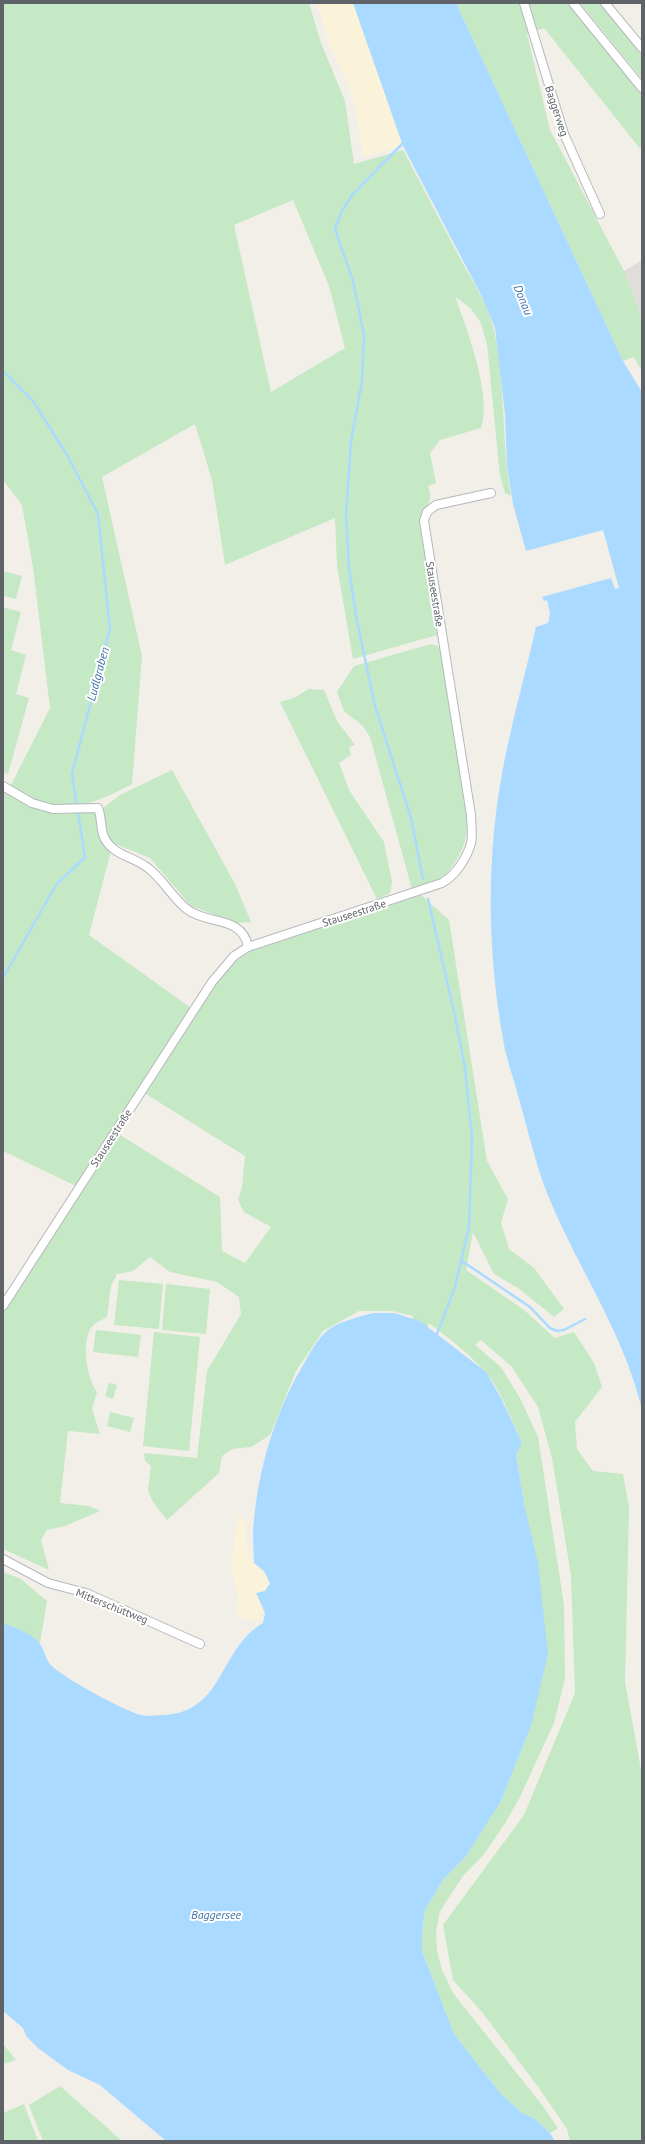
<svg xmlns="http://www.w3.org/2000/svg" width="645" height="2144" viewBox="0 0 645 2144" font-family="'PT Sans',sans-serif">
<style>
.industrial{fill:#e0deda}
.green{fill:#c5e8c5;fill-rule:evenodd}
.sand{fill:#fbf3d9}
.water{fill:#aadaff}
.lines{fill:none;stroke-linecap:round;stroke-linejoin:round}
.stream{stroke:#aadaff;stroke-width:2.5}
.minor-casing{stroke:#b5b8bc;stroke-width:10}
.minor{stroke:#fff;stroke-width:8}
.labels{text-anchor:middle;stroke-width:4;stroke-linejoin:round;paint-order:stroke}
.street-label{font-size:11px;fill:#5f6368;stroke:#fff}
.water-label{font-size:12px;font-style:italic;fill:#4174aa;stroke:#fff}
</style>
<rect width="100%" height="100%" fill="#f1efe8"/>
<polygon class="industrial" points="642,260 642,319 624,271"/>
<g class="green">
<path d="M3 3H309L321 43 345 101 354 164 403 150C423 188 443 226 463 264 474 284 489 307 494 330 506 385 501 441 511 496L505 493 500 476 487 344 480 321 471 309 455 296C467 330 492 394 481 428L440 440 430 453 436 483 428 486C434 504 425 508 420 525L437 635 353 659 337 566 335 518 225 565 212 480 195 424 102 477 142 656 132 784C108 797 80 810 52 807 37 806 23 794 11 785L50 708 33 567 22 505 3 480ZM293 200 329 286 345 348 271 392 234 225Z"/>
<polygon points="456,3 567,3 642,94 642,151 544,28 527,34 550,130 624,271 642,319 642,371 634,357 623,361"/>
<polygon points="580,3 601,3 642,55 642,79"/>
<polygon points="3,571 22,576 16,599 3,596"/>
<polygon points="3,607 21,612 11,650 26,655 16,694 29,698 8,774 3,773"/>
<path d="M431 644 438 646 441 650 466 807C468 831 467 847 452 866 448 872 443 878 436 881 429 884 420 887 412 889L370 737 363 726 344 711 337 692 354 666Z"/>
<polygon points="309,689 324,690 337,721 355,745 349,747 351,755 339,763 349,790 384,842 392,882 390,893 377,899 280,702 294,698"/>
<polygon points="172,770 235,884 251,922 237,923 191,906 150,858 113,843 89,935 191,1008 76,1186 3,1151 3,789 41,811 63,814 102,809 120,795"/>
<path d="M421 895 449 920 487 1161 508 1199 501 1223 509 1249 534 1268 564 1309 554 1317 518 1288 494 1274 473 1232 466 1270 524 1310 555 1338 574 1332 594 1363 602 1387 575 1422 577 1449 593 1471 623 1474 629 1507 625 1682 642 1775V2141H570L567 2129 539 2088 482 2012 453 1980 443 1925 524 1815 575 1693 571 1575 552 1458 538 1407 511 1366 481 1340 475 1345 501 1367 520 1398 538 1437 564 1605 565 1678 554 1723 520 1797 504 1825 484 1854 463 1876 440 1911 436 1932 437 1951 442 1970 453 1993 542 2105 558 2128 550 2133 534 2118 522 2113 501 2094 454 2034 422 1951V1932L425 1910 443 1880 466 1856 500 1803 531 1726 525 1508 516 1454 522 1443C511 1420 502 1391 485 1372 469 1353 448 1338 429 1323L427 1329 411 1324 413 1316 392 1311H359L323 1331 296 1371 270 1435 251 1447 232 1449 222 1456 219 1473 167 1520 153 1502 148 1490 151 1466 145 1461 144 1453 197 1458 207 1371 241 1314 239 1297 217 1282 170 1272 150 1257 133 1271 117 1274 111 1286 107 1317C102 1320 94 1323 91 1328 81 1343 87 1379 97 1392L92 1409 100 1434 68 1431 60 1503 89 1506 100 1511 65 1526 47 1530 41 1540 49 1570 3 1549V1311L120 1135 220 1197 222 1251 245 1263 271 1227 244 1212 238 1200 242 1187 245 1156 146 1094 214 986 235 962 253 950Z"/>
<polygon points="119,1280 163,1284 159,1329 114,1325"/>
<polygon points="166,1284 210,1289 206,1334 162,1330"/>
<polygon points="96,1330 141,1335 138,1357 93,1352"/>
<polygon points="154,1332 200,1337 189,1451 143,1446"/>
<polygon points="109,1383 117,1385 113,1399 105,1396"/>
<polygon points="110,1412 134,1418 130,1432 107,1426"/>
<polygon points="3,1572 21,1579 47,1601 40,1643 18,1628 3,1624"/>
<polygon points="3,2044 16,2060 3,2064"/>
<polygon points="60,2086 113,2133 122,2141 43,2141 29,2105"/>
<polygon points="24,2104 38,2141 5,2141 3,2135 3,2113"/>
</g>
<g class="sand">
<polygon points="317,3 353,3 403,146 363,157 356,109 347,80 329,44"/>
<path d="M238 1515 247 1523C246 1537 244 1550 253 1562 261 1572 264 1570 270 1584L265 1591 257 1593 265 1613 262 1611 258 1621 241 1618 236 1613 238 1595 231 1568Z"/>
</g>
<g class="water">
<path d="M353 3H456L623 361 642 392V1410C624 1332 576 1266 547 1193 535 1162 528 1130 519 1099 514 1079 506 1059 503 1039 487 949 486 853 504 763 513 717 526 672 536 627L548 623 550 613 547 600 544 601 542 597 611 578 615 589 619 588 603 530 526 551 513 504 507 467 505 414 495 328 481 295 403 146Z"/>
<path d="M373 1313H394L420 1321 486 1372 501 1398 522 1443 516 1455 525 1508 538 1563 548 1654 531 1726 500 1803 466 1856 443 1880 425 1910 422 1932V1951L454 2034 501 2094 522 2113 534 2118 550 2133 555 2141H166L100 2085 68 2070 38 2048 26 2036 23 2028 3 2011V1624C11 1624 35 1636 40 1644 46 1652 44 1659 53 1667 66 1679 124 1711 141 1715 148 1717 156 1715 163 1715 225 1712 218 1649 263 1623L265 1613 256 1593 265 1591 270 1583 264 1571 254 1563C254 1549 252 1534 254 1520 259 1467 275 1413 302 1367 309 1355 316 1340 328 1330 340 1321 359 1317 373 1313Z"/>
</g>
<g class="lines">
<g class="stream">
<polyline points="403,143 352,195 342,211 335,229 353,281 364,335 362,381 351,442 346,515 349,569 357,621 375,706 411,818 423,879"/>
<polyline points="3,371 33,401 67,455 98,514 110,629 72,774 85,857 56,885 3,978"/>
<polyline points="428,899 455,1016 465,1068 472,1138 469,1227 455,1287 437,1334"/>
<polyline points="462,1261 530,1307 550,1328 557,1331 564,1330 585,1319"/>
</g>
<defs>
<g id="minor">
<polyline points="524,3 564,134 600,214"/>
<polyline points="573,3 642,88"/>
<polyline points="605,3 642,48"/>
<path d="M3 786 32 803 53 809 98 808C102 817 100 828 104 837 113 856 133 856 148 868 163 879 173 899 188 910 209 925 243 916 248 947"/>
<path d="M3 1306 212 982 234 956 248 947 442 883C456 875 467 858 471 843 473 835 471 823 471 815L424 521 427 512 436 505 491 493"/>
<polyline points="3,1559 48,1583 86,1593 200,1644"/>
</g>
</defs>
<use href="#minor" class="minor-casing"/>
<use href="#minor" class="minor"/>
</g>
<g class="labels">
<g class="street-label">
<text transform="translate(557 111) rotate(72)" y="4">Baggerweg</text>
<text transform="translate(435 594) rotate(81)" y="4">Stauseestraße</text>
<text transform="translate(354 913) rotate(-18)" y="4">Stauseestraße</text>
<text transform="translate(111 1138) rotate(-57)" y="4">Stauseestraße</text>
<text transform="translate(112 1606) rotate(22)" y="4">Mitterschüttweg</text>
</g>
<g class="water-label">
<text transform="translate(523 300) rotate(68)" y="4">Donau</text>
<text transform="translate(98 674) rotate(-75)" y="4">Ludlgraben</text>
<text x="216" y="1919">Baggersee</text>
</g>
</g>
<rect width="645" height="2144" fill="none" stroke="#5f6368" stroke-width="8"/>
</svg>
